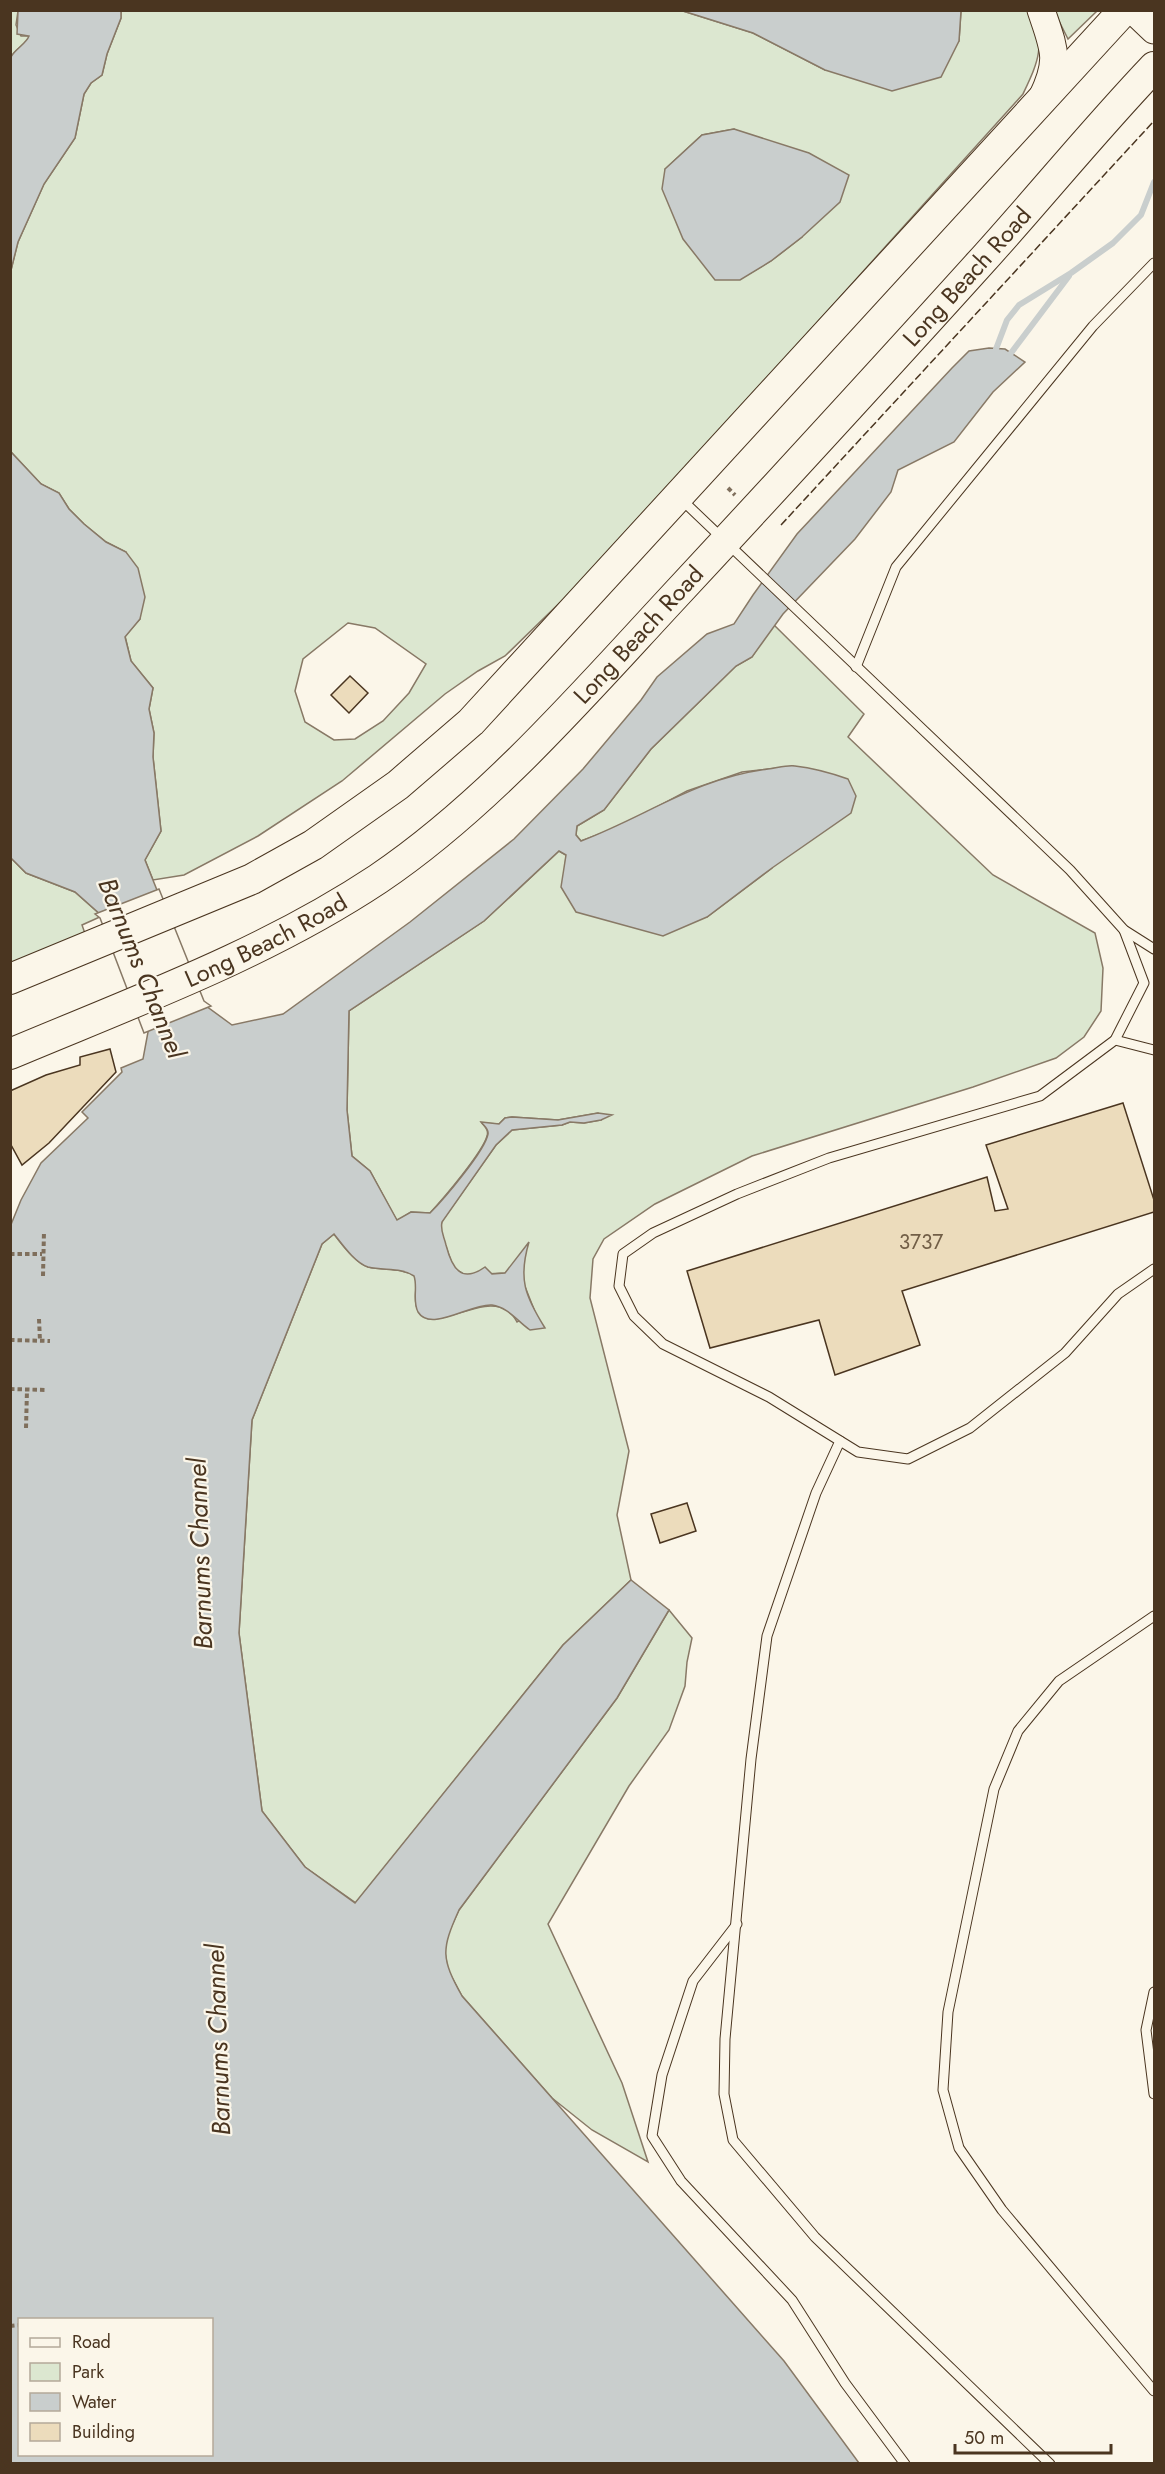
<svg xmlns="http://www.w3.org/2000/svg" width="1165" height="2474" viewBox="0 0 1165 2474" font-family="Jost,sans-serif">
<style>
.green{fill:#dce7d0;stroke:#887966;stroke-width:1.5;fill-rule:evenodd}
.water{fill:#c9cecd;stroke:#887966;stroke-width:1.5;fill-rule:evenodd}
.pier{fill:#fbf6e9;stroke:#887966;stroke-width:1.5}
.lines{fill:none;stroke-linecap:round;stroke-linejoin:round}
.stream{stroke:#c9cecd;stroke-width:6}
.building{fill:#ecdcbc;stroke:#4a3520;stroke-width:1.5}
.service-casing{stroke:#4a3520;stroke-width:11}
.secondary-casing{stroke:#4a3520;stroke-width:29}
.primary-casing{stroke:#4a3520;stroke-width:32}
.path{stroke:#7f6f5c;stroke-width:4;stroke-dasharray:4.5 3;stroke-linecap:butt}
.service{stroke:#fbf6e9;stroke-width:9}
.secondary{stroke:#fbf6e9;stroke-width:27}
.primary{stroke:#fbf6e9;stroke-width:30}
.fence{stroke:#4a3520;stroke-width:1.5;stroke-dasharray:8 3;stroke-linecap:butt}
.labels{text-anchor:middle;stroke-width:4.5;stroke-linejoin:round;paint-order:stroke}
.number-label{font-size:21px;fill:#725f47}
.street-label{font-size:24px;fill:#4a3520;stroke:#fbf6e9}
.water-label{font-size:26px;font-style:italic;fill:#4a3520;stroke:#fbf6e9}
</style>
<rect width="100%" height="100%" fill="#fbf6e9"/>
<g class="green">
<path d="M11 11H18L16 25 21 36H30C27 44 15 49 11 57Z"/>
<path d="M121 11H683L753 33 825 70 959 41 961 11H1029C1047 44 1038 62 1023 94L712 439 648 517 505 656 478 671 445 694 342 781 258 836 184 875 153 880 145 860 161 831 153 757 154 733 149 709 153 688 131 661 125 636 140 619 126 552 106 542 84 524 69 509 59 493 41 484 11 452V270L18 242 44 184 75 138 84 94 91 83 102 75 107 54 121 18ZM734 129 802 237 771 261 740 279 665 169 702 135ZM348 623 375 628 426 664 409 693 383 721 355 739 334 740 305 722 295 691 303 659Z"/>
<polygon points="1054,11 1097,11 1068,39"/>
<path d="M773 624 864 714 848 737 993 875 1095 933 1103 968 1101 1011 1084 1037 1056 1058 973 1087 752 1156 655 1204 604 1239 593 1259 590 1298 629 1451 617 1515 631 1580 563 1645 356 1903 305 1867 262 1811 239 1633 252 1420 322 1244 334 1234C342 1245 356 1263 368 1267 385 1271 400 1267 415 1276 418 1287 413 1298 417 1308 428 1340 480 1291 508 1311 511 1313 515 1318 517 1322L535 1312 522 1279 523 1263 505 1273 465 1275 453 1267 440 1229 442 1221 496 1145 512 1130 562 1125 570 1122 584 1123 601 1120 598 1113 558 1120 512 1117 505 1118 499 1124 482 1123C485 1127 489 1130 487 1136 483 1152 443 1199 430 1213L411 1212 397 1221 370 1171 352 1156 347 1110 349 1011 484 921 559 851 566 855 565 869 707 917 772 868 793 766 742 772 687 791 621 826 581 841 576 835 577 826 604 810 651 749 736 666 752 657Z"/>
<polygon points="11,858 26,873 75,892 102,916 82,925 88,942 11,975"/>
<polygon points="669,1610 692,1638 687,1662 685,1686 669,1730 629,1786 548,1924 622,2083 648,2162 592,2130 552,2098 462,1996 448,1970 445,1953 447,1936 459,1910 617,1698"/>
</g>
<g class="water">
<path d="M18 11H121V18L107 54 102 75 91 83 84 94 75 138 44 184 18 242 11 270V57C15 49 26 44 29 36L17 34Z"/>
<polygon points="683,11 961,10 961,11 959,41 941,77 892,91 825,70 753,33"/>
<polygon points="734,129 809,153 849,175 840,202 802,237 771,261 740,280 715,280 683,239 662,189 665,169 702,135"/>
<path d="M989 348 1005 349 1025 362 993 392 954 442 898 470 891 492 855 539 783 614 752 657 736 666 651 749 604 810 577 826 576 835 581 841C647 816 696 778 768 769 777 768 786 765 795 766 813 768 831 773 848 779L856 796 851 813 772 868 707 917 663 936 576 912 561 887 566 855 559 851 484 921 349 1011 347 1110 352 1156 370 1171 397 1220 411 1212 430 1213C443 1200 485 1151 488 1134 489 1129 484 1126 481 1122L499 1124 505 1118 512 1117 558 1120 598 1113 612 1115 601 1120 584 1123 570 1122 562 1125 512 1130 496 1145 442 1222C440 1231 444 1236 446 1245 452 1268 461 1284 485 1267L492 1274 505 1273 529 1242C518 1279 525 1296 545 1328L530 1330C517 1321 508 1307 492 1305 471 1303 431 1333 418 1312 412 1301 418 1287 414 1276 400 1267 385 1271 368 1267 355 1263 342 1244 334 1234L322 1244 252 1420 239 1633 262 1811 305 1867 355 1903 563 1645 631 1580 669 1610 617 1698 459 1910C441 1950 441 1958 462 1996L784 2361 859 2463H11L10 1227 21 1200 41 1163 88 1118 82 1112 122 1072 121 1068 143 1059 148 1032 102 916 75 892 26 873 11 858V452L41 484 59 493 69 509 84 524 106 542 126 552 138 568 145 597 140 619 125 637 131 661 153 688 149 709 154 733 153 757 161 831 145 860 202 1003 232 1025 283 1014 410 922 514 839 583 769 641 700 657 677 707 634 734 624 753 595 797 534 952 368 969 351ZM20 2320H212V2454H20Z"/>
</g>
<polygon class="pier" points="159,889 204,1001 211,1006 144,1033 100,918 95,914"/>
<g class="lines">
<g class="stream">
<polyline points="996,349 1007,320 1019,305 1071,273 1113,243 1141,215 1154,182"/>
<polyline points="1011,353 1069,276"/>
</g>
</g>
<g class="building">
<polygon points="350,676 368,693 349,713 331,695"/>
<polygon points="110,1049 116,1072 49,1143 22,1165 10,1143 10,1091 46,1075 80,1065 80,1057"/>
<polygon points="1123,1103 1154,1200 1154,1212 902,1291 920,1345 835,1375 819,1320 710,1348 687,1271 987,1177 995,1211 1008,1209 986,1145"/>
<polygon points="687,1503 696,1531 660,1543 651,1514"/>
</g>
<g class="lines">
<defs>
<g id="service">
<polyline points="681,499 1070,870 1124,930 1154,949"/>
<polyline points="856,667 896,567 1093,326 1154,263"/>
<polyline points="1124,930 1144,983 1115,1040 1040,1096 829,1158 737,1194 653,1233 623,1254 619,1286 634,1316 663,1344 769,1397 858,1452 908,1459 970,1428 1065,1353 1118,1294 1154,1269"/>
<polyline points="1115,1040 1154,1050"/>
<polyline points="840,1441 816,1493 767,1636 751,1759 725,2039 724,2094 733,2140 815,2237 1050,2464"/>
<polyline points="1154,1616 1059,1681 1018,1731 994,1789 948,2012 943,2090 959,2148 1002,2210 1154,2391"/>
<polyline points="737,1924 693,1981 662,2075 652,2136 681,2181 792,2300 845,2383 905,2464"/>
<polyline points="1154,1992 1146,2030 1154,2094"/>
</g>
<g id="secondary">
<path d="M1041 10C1054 49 1061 59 1042 98"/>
<polyline points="1133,10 1154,30"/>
</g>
<g id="primary">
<polyline points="10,979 252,879 313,845 398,785 471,722 1124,10"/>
<path id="s1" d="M10 1054C136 1001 265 954 378 879 486 806 580 698 668 603 773 490 877 377 980 263 1039 198 1094 130 1154 67"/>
</g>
</defs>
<use href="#service" class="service-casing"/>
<use href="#secondary" class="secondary-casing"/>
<use href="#primary" class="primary-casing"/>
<g class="path">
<polyline points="728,488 735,495"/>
<polyline points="10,1254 42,1254"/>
<polyline points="43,1276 44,1231"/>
<polyline points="39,1319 40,1341"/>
<polyline points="10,1340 50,1341"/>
<polyline points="10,1389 46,1390"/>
<polyline points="26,1428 27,1390"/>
<polyline points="10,2326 20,2325"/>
</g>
<use href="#service" class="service"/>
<use href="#secondary" class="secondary"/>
<use href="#primary" class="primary"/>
<polyline class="fence" points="781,525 1154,121"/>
</g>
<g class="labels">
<g class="number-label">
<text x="921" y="1249">3737</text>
</g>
<g class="street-label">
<text dy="8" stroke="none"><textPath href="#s1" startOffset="1252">Long Beach Road</textPath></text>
<text dy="8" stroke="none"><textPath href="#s1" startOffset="766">Long Beach Road</textPath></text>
<text dy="8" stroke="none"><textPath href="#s1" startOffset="280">Long Beach Road</textPath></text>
</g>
<g class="water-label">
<text transform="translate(142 968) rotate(68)" y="9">Barnums Channel</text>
<text transform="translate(200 1554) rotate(-92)" y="9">Barnums Channel</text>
<text transform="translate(218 2040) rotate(-92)" y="9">Barnums Channel</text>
</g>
</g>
<rect width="1165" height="2474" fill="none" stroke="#4a3520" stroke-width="24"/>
<rect x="18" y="2318" width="195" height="138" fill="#fbf6e9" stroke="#b4a999" stroke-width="1.5"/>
<rect x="30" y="2338" width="30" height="9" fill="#fbf6e9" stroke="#b4a999" stroke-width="1.5"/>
<text x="72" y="2348" font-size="18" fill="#4a3520">Road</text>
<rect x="30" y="2363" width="30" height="18" fill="#dce7d0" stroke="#b4a999" stroke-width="1.5"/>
<text x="72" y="2378" font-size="18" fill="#4a3520">Park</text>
<rect x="30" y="2393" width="30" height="18" fill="#c9cecd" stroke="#b4a999" stroke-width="1.5"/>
<text x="72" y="2408" font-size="18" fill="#4a3520">Water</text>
<rect x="30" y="2423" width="30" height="18" fill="#ecdcbc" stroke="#b4a999" stroke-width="1.5"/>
<text x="72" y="2438" font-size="18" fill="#4a3520">Building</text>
<path d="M955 2444v9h156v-9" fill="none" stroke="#4a3520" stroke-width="3"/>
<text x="964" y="2444" font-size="18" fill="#4a3520" stroke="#fbf6e9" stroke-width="4.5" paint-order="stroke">50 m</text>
</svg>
